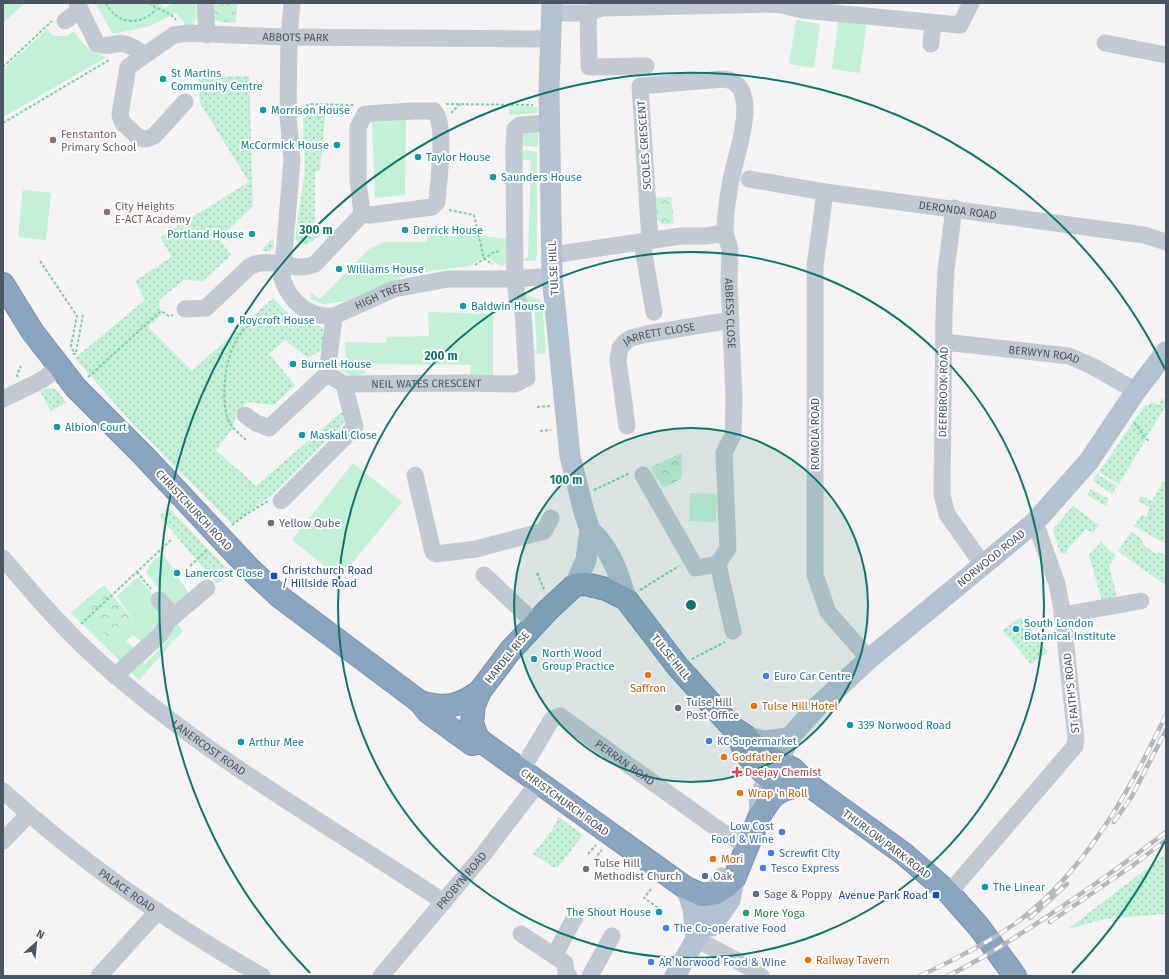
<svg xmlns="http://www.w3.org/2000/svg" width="1169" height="979" viewBox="0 0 1169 979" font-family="'Fira Sans',sans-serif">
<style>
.grass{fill:#c3f1d5}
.forest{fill:url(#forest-crowns)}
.garden{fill:url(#garden-dots)}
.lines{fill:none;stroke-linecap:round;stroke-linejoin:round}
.highway-casing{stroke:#7690ad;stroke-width:24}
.path{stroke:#7ad0a6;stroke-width:2;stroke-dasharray:3 2;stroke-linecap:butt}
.minor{stroke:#c1cad2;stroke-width:17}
.major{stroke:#b3c2d1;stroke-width:21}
.highway{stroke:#8ba5c1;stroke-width:22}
.rail-casing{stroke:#b5b8bd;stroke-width:4.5}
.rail{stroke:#fff;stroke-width:3;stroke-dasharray:9;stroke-linecap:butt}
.ring{fill:none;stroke:#0f766e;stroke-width:2}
.culture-dot{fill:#0f9aa8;stroke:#fff;stroke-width:1.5}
.education-dot{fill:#8d6e63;stroke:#fff;stroke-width:1.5}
.service-dot{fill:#5c6f8a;stroke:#fff;stroke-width:1.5}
.transit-dot{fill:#1a4fb4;stroke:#fff;stroke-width:1.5}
.food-dot{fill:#e8710a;stroke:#fff;stroke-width:1.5}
.shop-dot{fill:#3f7fe0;stroke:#fff;stroke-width:1.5}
.health-dot{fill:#e0444e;stroke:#fff;stroke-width:1.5}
.worship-dot{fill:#6b7280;stroke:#fff;stroke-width:1.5}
.leisure-dot{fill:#2e9e5b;stroke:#fff;stroke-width:1.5}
.labels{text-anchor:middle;stroke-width:4;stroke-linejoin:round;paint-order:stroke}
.street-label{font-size:11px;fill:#4a5661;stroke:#fff}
.culture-label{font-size:11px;fill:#0d838f;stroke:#fff;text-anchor:start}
.education-label{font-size:11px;fill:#785e54;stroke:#fff;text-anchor:start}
.service-label{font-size:11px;fill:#4e5e75;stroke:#fff;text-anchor:start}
.transit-label{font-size:11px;fill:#164399;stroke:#fff;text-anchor:start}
.shop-label{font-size:11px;fill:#366cbe;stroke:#fff;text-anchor:start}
.food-label{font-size:11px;fill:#c56008;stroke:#fff;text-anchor:start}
.health-label{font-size:11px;fill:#be3a42;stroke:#fff;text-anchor:start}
.worship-label{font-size:11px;fill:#5b616d;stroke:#fff;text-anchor:start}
.leisure-label{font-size:11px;fill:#27864d;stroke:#fff;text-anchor:start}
.centre{fill:#0f766e;stroke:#fff;stroke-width:2}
.ring-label{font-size:12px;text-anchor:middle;font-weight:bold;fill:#0f766e;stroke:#fff;stroke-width:4;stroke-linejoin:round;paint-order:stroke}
</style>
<defs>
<pattern id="forest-crowns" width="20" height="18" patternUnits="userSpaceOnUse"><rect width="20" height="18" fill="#c3f1d5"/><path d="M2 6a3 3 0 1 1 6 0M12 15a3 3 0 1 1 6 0" fill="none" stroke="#a0c6b0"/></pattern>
<pattern id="garden-dots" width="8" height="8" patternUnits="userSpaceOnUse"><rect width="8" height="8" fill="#c3f1d5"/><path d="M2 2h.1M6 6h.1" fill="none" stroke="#a0c6b0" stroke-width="1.8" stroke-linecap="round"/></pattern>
</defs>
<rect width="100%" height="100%" fill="#f5f3f3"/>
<g class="grass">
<polygon points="3,3 23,3 24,4 3,23"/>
<polygon points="95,3 160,3 165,8 172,3 195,3 197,16 193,26 187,26 176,13 150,26 113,34"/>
<polygon points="839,16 867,20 860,73 832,69"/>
<polygon points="796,20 820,24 814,68 789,64"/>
<path d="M47 29 53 36H67L73 31C85 45 88 52 107 57L3 117V70Z"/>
<polygon points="509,106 538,107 537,113 509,115"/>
<polygon points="406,120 405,195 375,198 372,123"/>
<polygon points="524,130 538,132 538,147 523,146"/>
<polygon points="523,150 537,152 537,255 535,261 520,261 528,257 531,161 522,159"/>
<polygon points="23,190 51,193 46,240 18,237"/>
<polygon points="427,235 483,236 507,239 507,264 501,266 485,256 470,266 409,274 345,301 324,304 310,299 311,293 320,299 369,249 384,242 427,242"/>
<polygon points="525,294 542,301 546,353 537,354 531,351 537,351 534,304 522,301"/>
<polygon points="428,312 493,314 493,378 470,375 471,365 365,364 365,373 353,377 336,368 335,362 346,361 345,342 386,343 387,337 429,336"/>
<polygon points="353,463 402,502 340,578 292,540"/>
<polygon points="690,493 717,494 716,522 689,521"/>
<polygon points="163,554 191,597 172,606 146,572 153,561"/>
<polygon points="138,577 183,631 173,642 158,628 142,642 133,635 126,641 134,648 132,653 145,664 169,639 172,643 139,680 71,613 81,604 110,639 133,620 117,596"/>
</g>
<g class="forest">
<polygon points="212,3 237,3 236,23 216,21 212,17"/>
<polygon points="671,197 674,224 662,224 655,218 652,198"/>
<polygon points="680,454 682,455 682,478 666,487 662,487 650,467"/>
<polygon points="104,585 133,620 110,640 81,604"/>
</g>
<g class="garden">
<path d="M249 76 253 206 219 239 231 255 203 281 184 280 159 300 161 315 148 327 192 371 273 298C291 318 297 321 323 327V349L308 358 285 340 269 354 295 385 274 405 248 402 236 413 233 428 216 450 256 486 344 410 346 421 273 494 232 524 131 422 75 358 145 300 135 281 172 257 160 237 249 182 200 103 198 77Z"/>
<polygon points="326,107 320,170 315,172 315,223 328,231 306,245 295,240 305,171 303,118"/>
<polygon points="273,237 274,247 270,251 261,251"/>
<polygon points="51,388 57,390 66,403 51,411 40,391"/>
<polygon points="1162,398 1166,401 1166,405 1119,484 1099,472 1145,405 1148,406 1151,402 1159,405"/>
<polygon points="1097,474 1117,486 1112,494 1093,481"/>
<polygon points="1163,481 1166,481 1166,544 1134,526 1142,514 1146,517 1150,508 1138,501 1141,496 1152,501"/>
<polygon points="1091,489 1109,499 1106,506 1087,495"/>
<polygon points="1073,506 1099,525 1093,533 1086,529 1067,550 1067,553 1060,553 1053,529"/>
<polygon points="170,509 231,573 217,584 159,516"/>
<polygon points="1131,532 1142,539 1143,545 1156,554 1159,552 1166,556 1165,585 1118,551"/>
<polygon points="1101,542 1116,556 1109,566 1117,596 1102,601 1089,555"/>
<polygon points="1021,617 1048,652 1031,664 1002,630"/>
<polygon points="559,817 583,835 558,867 553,867 533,854 552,830"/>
<polygon points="1166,854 1166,914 1104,919 1068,929"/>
</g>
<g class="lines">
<defs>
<g id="highway">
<polyline points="3,284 32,331 76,388 143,455 249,568 280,597 420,702 428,712 472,744 482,742"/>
<path d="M420 702C446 709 458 707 480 691"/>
<polyline points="742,745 747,755 770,780"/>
<polyline points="810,786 798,786 783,790 773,796 761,813 734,879 728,885 716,893 702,895 686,888 482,742 477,737 472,723 474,705 480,691 510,651 547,611 575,585 585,584 606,589 626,599 678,667 733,728 747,737 754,746 767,756 793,769 810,786 904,854 949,893 979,927 1015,976"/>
</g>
</defs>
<use href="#highway" class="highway-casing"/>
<g class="path">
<path d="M106 3C116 24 141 27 156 9"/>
<path d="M149 3C157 10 170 11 176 20"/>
<polyline points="3,67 52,21"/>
<polyline points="446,104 533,105"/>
<polyline points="302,109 309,104 354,105"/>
<polyline points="451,113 460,104"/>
<polyline points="3,123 109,60"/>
<polyline points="449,210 474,215 484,259 493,264"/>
<polyline points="40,261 77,316 71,346 75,354 71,354"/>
<polyline points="475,265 494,252 501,251"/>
<polyline points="76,352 83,315"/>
<polyline points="18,377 17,375 21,366"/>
<polyline points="88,377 161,311 169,316 173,315"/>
<polyline points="537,407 550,406"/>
<path d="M1134 423C1141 429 1142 436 1149 441"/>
<polyline points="540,431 551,430"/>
<path d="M246 440C240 434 231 428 228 419 219 395 226 342 248 326 258 319 278 321 290 316"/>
<polyline points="594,490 630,473"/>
<polyline points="232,525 245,515 268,501"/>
<polyline points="190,566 208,549"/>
<polyline points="137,572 151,589"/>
<polyline points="537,573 544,589"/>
<polyline points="640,590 679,566"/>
<polyline points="81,624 171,540"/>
<polyline points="692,659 725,642"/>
<polyline points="588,854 596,845"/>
<polyline points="594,859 602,850"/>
<polyline points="651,889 644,898 657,907 657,910 654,914"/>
</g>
<g class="minor">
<path id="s1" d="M77 3 97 44C105 46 108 46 115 44 126 41 137 49 145 55L174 35 188 33 282 37 551 39"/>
<polyline points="205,3 207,35"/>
<path id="s2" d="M292 3 289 37 288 115 292 160 282 278C290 302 308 318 334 316L394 289 448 279H515L552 276"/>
<polyline points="552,13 588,13 602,8 770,4 783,5 802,10 960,25 971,3"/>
<polyline points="588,13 589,67 646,66"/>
<polyline points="65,21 80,10"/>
<polyline points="1105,43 1166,55"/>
<polyline points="931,44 933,23"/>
<polyline points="145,55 128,67 120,115 123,123 139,138 147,139 154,136 185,102"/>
<path d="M414 111H434C447 123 438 184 437 202L432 207 370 215 362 214 358 180V127L365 114Z"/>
<path id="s3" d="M749 179 825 192 1144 235 1166 242"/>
<polyline points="825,192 815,267 815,575 828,612 869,659"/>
<polyline points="954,208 946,270 944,312 942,495 947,514 983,565"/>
<path d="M650 240 640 86 723 79C763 82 737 152 732 175 728 194 725 213 725 233"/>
<polyline points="642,242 654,312"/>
<path id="s4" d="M552 255 681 236H706L725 233 730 249 729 282 734 398 733 435 724 453 728 548 718 564"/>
<path d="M185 309 206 308 249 267C271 254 292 274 315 264L362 214"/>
<path id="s5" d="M944 342 1069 356 1092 366 1136 391"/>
<path id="s6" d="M327 374 344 384 468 383 515 384 527 378 523 311 517 300 515 279 514 148 515 129 520 125 549 123"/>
<polyline points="3,399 42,380 59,367"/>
<polyline points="245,415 256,423 269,428 327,374 334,316"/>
<path id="s7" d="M627 426 618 360 620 348 625 342 631 338 647 334 731 320"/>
<polyline points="415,475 433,552 436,554 476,549 544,531 551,518"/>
<polyline points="643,475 696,568 718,564"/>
<polyline points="281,501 355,427 344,384"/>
<path id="s8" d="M3 558C38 600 74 641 116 676 217 763 333 828 444 902"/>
<polyline points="718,564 733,631"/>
<polyline points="484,575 535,623"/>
<polyline points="159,600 174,616"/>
<polyline points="1062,615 1141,601"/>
<polyline points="115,676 161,634 168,621 207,588"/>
<path id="s9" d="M521 771 552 719 560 716 722 832 748 846"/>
<path id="s10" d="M3 791C81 862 170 924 262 976"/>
<polyline points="3,841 29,814"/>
<polyline points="949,893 1075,746 1076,739 1062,610 1057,584 1035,522"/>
<polyline points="521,934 565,963 566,974 569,976"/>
<polyline points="696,939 749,967 761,976"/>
<polyline points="554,956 575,917"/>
<polyline points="99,976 158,911"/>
<path id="s11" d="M381 976 482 856 538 783"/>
<polyline points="590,976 612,936"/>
</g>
<g class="major">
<polyline points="552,3 549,88 552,276 570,456 584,512 590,530 586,560 575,585"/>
<path d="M590 530C609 547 620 575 626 599"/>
<polyline points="747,737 764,741 789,738"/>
<polyline points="771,777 789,738 818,706 869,659 1035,522 1089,461 1136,391 1166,352"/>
<path d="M761 813C757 799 760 791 770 780"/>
<polyline points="686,888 693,908 696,939"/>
<polyline points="712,926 730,900 734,879"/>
<polyline points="675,976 707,920 722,878"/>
</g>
<use href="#highway" class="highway"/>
<defs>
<g id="rail">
<polyline points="1114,822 1132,796 1166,730"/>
<polyline points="1030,918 1067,884"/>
<polyline points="1050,922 1132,866 1166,840"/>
<path d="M920 976C953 960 986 944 1016 923 1086 871 1129 792 1166 715"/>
<path d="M947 976C981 960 1011 940 1042 920 1084 892 1126 863 1166 832"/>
</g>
</defs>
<use href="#rail" class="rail-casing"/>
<use href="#rail" class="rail"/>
</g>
<circle cx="691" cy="605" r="177" fill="#0f766e" fill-opacity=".12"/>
<g class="ring">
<circle cx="691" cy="605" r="177"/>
<circle cx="691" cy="605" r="353"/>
<path d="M1165 841A530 530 0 0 1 1072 973M310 973A530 530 0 1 1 1165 369"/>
</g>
<g class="culture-dot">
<circle cx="163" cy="79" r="4"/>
<circle cx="263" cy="110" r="4"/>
<circle cx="337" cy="145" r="4"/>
<circle cx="418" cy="157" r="4"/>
<circle cx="493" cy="177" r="4"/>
<circle cx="405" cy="230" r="4"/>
<circle cx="252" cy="234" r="4"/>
<circle cx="339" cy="269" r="4"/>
<circle cx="463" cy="306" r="4"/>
<circle cx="231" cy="320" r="4"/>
<circle cx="293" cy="364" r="4"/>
<circle cx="57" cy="427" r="4"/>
<circle cx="302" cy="435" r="4"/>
<circle cx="177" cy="573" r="4"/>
<circle cx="1016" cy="629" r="4"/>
<circle cx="534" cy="659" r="4"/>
<circle cx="850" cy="725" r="4"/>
<circle cx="241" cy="742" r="4"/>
<circle cx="985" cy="887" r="4"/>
<circle cx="659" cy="912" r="4"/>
</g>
<g class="education-dot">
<circle cx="53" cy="140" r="4"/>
<circle cx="107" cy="212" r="4"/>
</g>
<g class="service-dot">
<circle cx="271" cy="523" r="4"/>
<circle cx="678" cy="708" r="4"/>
<circle cx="705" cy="876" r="4"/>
<circle cx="756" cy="894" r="4"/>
</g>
<g class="transit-dot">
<rect x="270" y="572" width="8" height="8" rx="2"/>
<rect x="932" y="891" width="8" height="8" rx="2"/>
</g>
<g class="food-dot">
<circle cx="648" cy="675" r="4"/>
<circle cx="754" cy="706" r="4"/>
<circle cx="724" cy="757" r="4"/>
<circle cx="740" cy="793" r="4"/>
<circle cx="713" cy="859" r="4"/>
<circle cx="808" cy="960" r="4"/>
</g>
<g class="shop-dot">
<circle cx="766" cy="676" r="4"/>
<circle cx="709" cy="741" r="4"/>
<circle cx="782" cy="832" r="4"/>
<circle cx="771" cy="853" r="4"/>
<circle cx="763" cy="868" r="4"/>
<circle cx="666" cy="928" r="4"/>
<circle cx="651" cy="962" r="4"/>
</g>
<path class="health-dot" d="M735 766h4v4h4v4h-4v4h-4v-4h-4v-4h4z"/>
<circle class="worship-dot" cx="586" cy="869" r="4"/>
<circle class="leisure-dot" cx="746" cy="913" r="4"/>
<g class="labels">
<g class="street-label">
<text dy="4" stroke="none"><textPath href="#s1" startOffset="254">ABBOTS PARK</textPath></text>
<text transform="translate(644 145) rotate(-94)" y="4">SCOLES CRESCENT</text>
<text dy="4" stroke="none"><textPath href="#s3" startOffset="211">DERONDA ROAD</textPath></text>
<text transform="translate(553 268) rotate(-93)" y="4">TULSE HILL</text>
<text dy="4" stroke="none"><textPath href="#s2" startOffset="398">HIGH TREES</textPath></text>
<text dy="4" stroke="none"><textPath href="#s4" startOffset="256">ABBESS CLOSE</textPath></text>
<text dy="4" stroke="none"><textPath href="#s7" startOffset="122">JARRETT CLOSE</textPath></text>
<text dy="4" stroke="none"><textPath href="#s5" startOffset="101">BERWYN ROAD</textPath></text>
<text dy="4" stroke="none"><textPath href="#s6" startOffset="102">NEIL WATES CRESCENT</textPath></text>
<text transform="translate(943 392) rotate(-89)" y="4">DEERBROOK ROAD</text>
<text transform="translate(815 434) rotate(-90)" y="4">ROMOLA ROAD</text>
<text transform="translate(194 510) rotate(47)" y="4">CHRISTCHURCH ROAD</text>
<text transform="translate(991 558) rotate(-39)" y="4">NORWOOD ROAD</text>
<text transform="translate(507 657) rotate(-51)" y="4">HARDEL RISE</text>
<text transform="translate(671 657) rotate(51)" y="4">TULSE HILL</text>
<text transform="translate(1071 693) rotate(-96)" y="4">ST FAITH'S ROAD</text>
<text dy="4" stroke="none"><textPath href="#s8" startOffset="281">LANERCOST ROAD</textPath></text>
<text dy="4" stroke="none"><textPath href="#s9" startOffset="149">PERRAN ROAD</textPath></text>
<text transform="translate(565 802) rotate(36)" y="4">CHRISTCHURCH ROAD</text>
<text transform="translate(887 844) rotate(37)" y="4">THURLOW PARK ROAD</text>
<text dy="4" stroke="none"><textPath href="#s11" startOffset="125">PROBYN ROAD</textPath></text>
<text dy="4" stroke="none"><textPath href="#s10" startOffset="159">PALACE ROAD</textPath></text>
</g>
<g class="culture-label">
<text x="171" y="77">St Martins<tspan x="171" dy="13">Community Centre</tspan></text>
<text x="271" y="114">Morrison House</text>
<text x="329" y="149" text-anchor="end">McCormick House</text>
<text x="426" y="161">Taylor House</text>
<text x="501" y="181">Saunders House</text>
<text x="413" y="234">Derrick House</text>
<text x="244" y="238" text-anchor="end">Portland House</text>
<text x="347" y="273">Williams House</text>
<text x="471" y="310">Baldwin House</text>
<text x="239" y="324">Roycroft House</text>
<text x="301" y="368">Burnell House</text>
<text x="65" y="431">Albion Court</text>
<text x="310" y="439">Maskall Close</text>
<text x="185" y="577">Lanercost Close</text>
<text x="1024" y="627">South London<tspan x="1024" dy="13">Botanical Institute</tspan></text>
<text x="542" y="657">North Wood<tspan x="542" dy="13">Group Practice</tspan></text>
<text x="858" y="729">339 Norwood Road</text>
<text x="249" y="746">Arthur Mee</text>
<text x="993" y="891">The Linear</text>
<text x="651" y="916" text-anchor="end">The Shout House</text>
</g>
<g class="education-label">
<text x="61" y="138">Fenstanton<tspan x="61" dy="13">Primary School</tspan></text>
<text x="115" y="210">City Heights<tspan x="115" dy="13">E-ACT Academy</tspan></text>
</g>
<g class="service-label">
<text x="279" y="527">Yellow Qube</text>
<text x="686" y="706">Tulse Hill<tspan x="686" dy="13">Post Office</tspan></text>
<text x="713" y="880">Oak</text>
<text x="764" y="898">Sage &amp; Poppy</text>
</g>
<g class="transit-label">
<text x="282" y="574">Christchurch Road<tspan x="282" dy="13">/ Hillside Road</tspan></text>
<text x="928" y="899" text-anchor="end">Avenue Park Road</text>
</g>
<g class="shop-label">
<text x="774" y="680">Euro Car Centre</text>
<text x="717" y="745">KC Supermarket</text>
<text x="774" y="830" text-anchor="end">Low Cost<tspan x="774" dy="13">Food &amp; Wine</tspan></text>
<text x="779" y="857">Screwfit City</text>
<text x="771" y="872">Tesco Express</text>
<text x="674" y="932">The Co-operative Food</text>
<text x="659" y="966">AR Norwood Food &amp; Wine</text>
</g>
<g class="food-label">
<text x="648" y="692" text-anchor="middle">Saffron</text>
<text x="762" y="710">Tulse Hill Hotel</text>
<text x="732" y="761">Godfather</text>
<text x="748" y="797">Wrap 'n Roll</text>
<text x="721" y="863">Mori</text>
<text x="816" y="964">Railway Tavern</text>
</g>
<g class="health-label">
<text x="745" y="776">Deejay Chemist</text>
</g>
<g class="worship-label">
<text x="594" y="867">Tulse Hill<tspan x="594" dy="13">Methodist Church</tspan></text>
</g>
<g class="leisure-label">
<text x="754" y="917">More Yoga</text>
</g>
</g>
<circle cx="691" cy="605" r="6" class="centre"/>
<g class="ring-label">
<text x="316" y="234">300 m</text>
<text x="441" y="360">200 m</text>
<text x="566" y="484">100 m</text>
</g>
<rect width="1169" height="979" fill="none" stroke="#4a5661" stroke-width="8"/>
<g transform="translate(36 943) rotate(27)" stroke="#ffffff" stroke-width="3" paint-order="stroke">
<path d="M0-3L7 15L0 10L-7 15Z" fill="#4a5661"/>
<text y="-6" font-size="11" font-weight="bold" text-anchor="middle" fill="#4a5661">N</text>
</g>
</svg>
